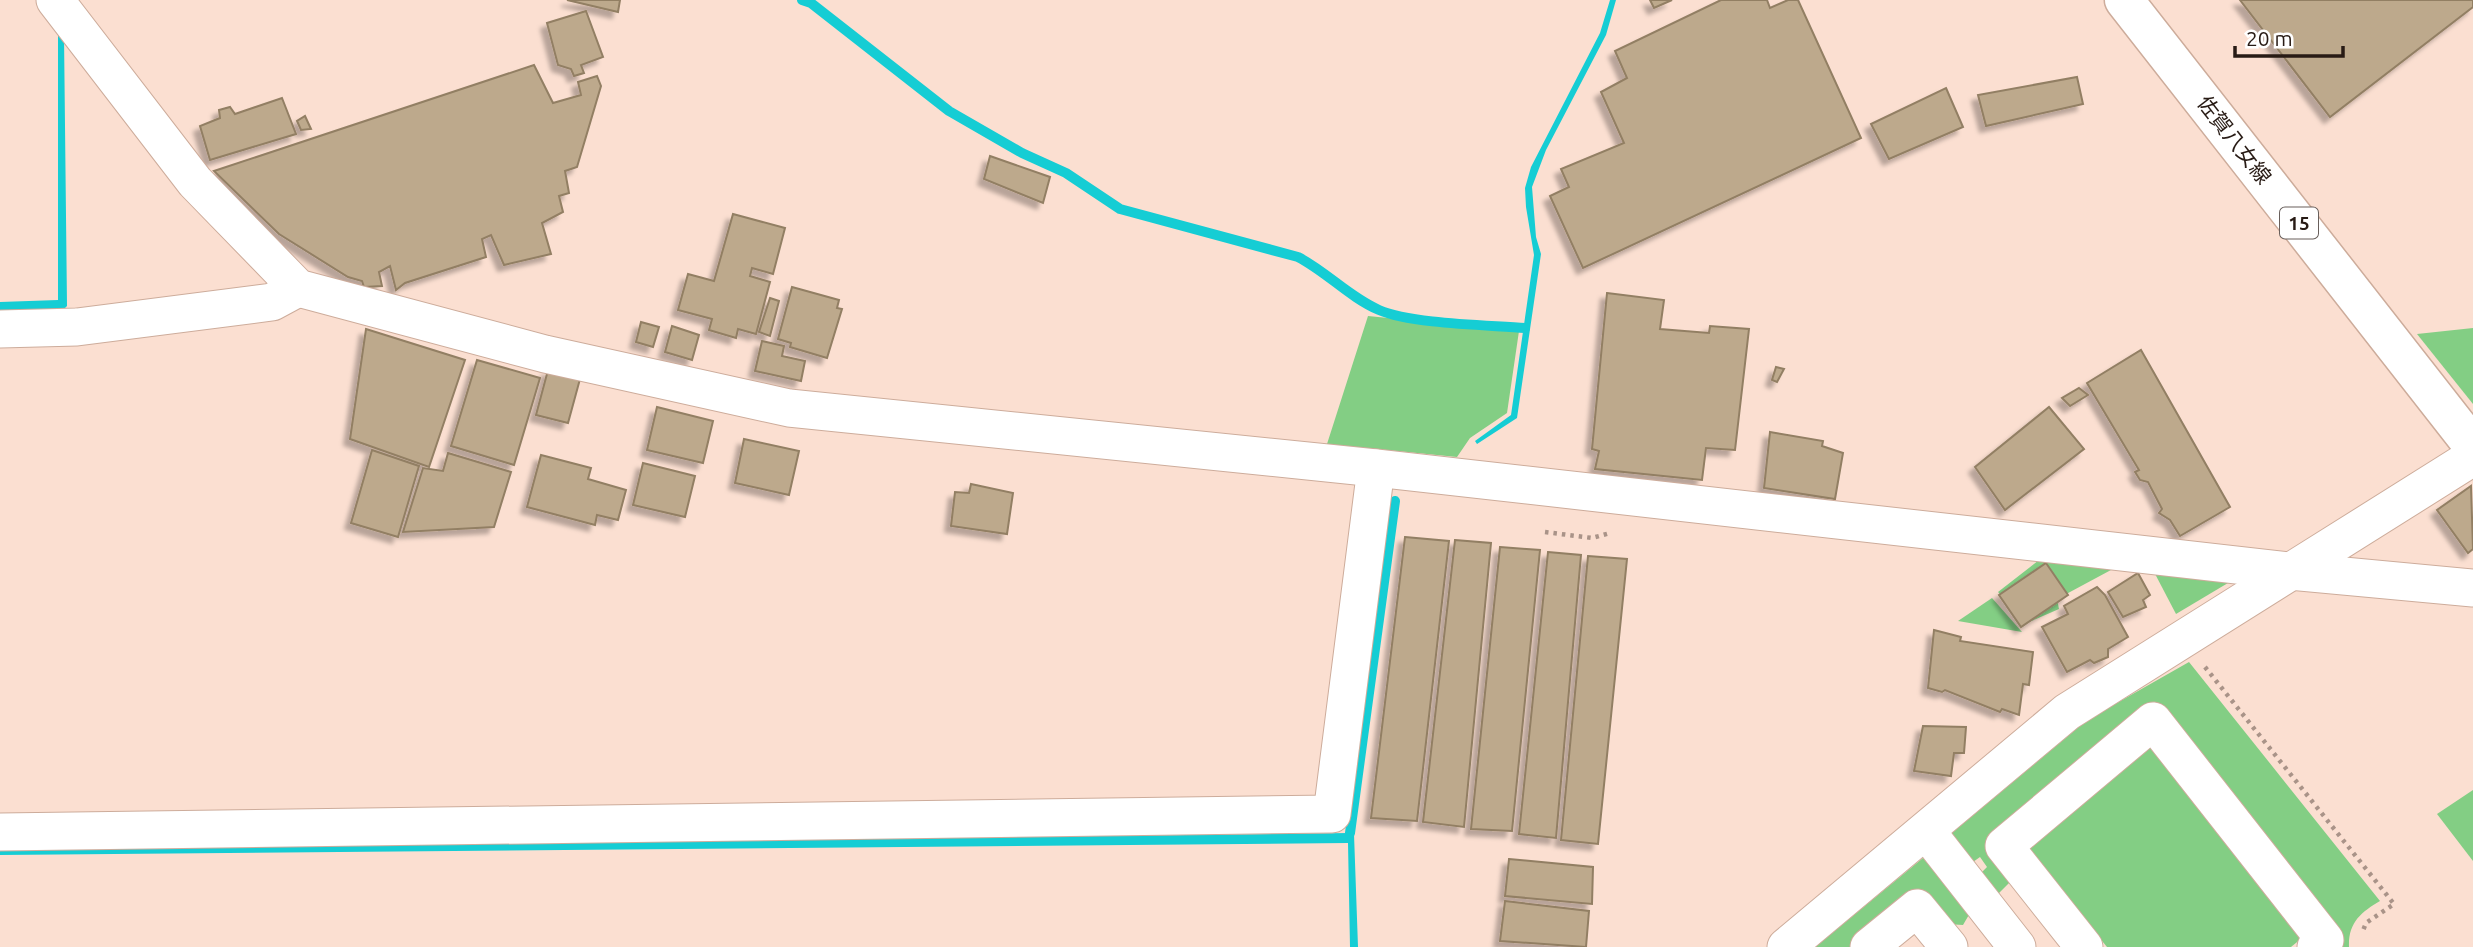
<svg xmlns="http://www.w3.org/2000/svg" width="2473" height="947" viewBox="0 0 2473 947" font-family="Ubuntu,'Noto Sans JP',sans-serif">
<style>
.green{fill:#83ce84}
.water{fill:#15cdd4}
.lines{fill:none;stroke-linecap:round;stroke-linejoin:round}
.stream{stroke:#15cdd4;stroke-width:10}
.building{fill:#bda98c;stroke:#927f64;stroke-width:2;filter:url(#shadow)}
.minor-casing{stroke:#cdac9b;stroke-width:39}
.major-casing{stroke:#cdac9b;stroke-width:41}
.path{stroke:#a99388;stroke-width:4.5;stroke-dasharray:3.5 5;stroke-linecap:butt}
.minor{stroke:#fff;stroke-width:37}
.major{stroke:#fff;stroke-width:38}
.labels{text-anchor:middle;stroke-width:5;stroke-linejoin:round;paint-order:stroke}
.shield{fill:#fff;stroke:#685f5b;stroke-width:2}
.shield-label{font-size:19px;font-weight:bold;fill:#281b15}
.street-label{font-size:21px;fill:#281b15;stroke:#fff}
</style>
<defs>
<filter id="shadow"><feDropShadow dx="-6" dy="6" stdDeviation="2" flood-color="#0004"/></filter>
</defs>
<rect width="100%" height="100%" fill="#fbdfd1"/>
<g class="green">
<polygon points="1368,316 1519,331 1507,413 1470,438 1457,457 1327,444"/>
<polygon points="2473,328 2473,404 2417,334"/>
<polygon points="2043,557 2124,563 2057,599 2059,609 2027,623 1998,592"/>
<polygon points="2153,570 2233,580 2176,614"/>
<polygon points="1992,598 2022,632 1958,621"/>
<path d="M2189 662 2380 901C2361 912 2348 923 2349 947H2335L2155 709 1996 839 2010 882 1998 894 1981 873 1987 867 1980 857 1973 862 1948 836 2087 720Z"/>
<polygon points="2150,739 2308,933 2291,947 2107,947 2024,844"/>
<polygon points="2473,790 2473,861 2437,814"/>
<polygon points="1923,858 1970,913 1963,925 1946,924 1852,947 1815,947"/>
</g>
<g class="water">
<polygon points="1610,0 1616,0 1606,35 1546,150 1532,187 1536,237 1541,254 1517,418 1477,444 1475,441 1511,415 1534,255 1526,207 1525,188 1531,167 1600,33"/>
<polygon points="58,35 64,35 67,306 63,310 0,310 0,302 58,300"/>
<polygon points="1350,833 1354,834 1358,947 1350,947 1348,843 0,855 0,849"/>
</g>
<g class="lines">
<g class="stream">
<path d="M802 0 811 3 949 111 1022 153 1066 173 1120 209 1298 257C1327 272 1349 297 1379 310 1411 324 1488 325 1525 328"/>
<polyline points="1350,833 1395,501"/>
</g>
</g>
<g class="building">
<polygon points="567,0 620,0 618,12"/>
<polygon points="1650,0 1672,0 1654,8"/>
<polygon points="1721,0 1767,0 1770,8 1788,0 1798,0 1861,138 1583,268 1550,196 1569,187 1561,169 1624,143 1601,92 1627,78 1615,51"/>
<polygon points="2240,0 2473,0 2473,7 2330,117"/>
<polygon points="586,11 603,57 581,65 584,73 574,76 571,69 558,65 547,23"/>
<polygon points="534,65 553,103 581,95 578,82 597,76 601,86 577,167 565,171 569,193 559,196 563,212 542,223 551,254 504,265 491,235 482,239 486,257 405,283 396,290 390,266 379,272 382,286 364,287 362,281 348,277 279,234 214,171"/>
<polygon points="2077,77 2083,104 1986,126 1978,95"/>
<polygon points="1946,88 1963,127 1889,159 1871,124"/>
<polygon points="282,98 296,134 210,160 200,126 220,118 219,110 230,107 235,114"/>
<polygon points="305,116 311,129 301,130 297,121"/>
<polygon points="990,156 1050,177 1043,203 984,179"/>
<polygon points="733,214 785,228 773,274 752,268 750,276 770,282 756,334 738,329 736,338 709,330 712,319 678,310 688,274 714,281"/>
<polygon points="792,287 839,300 837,308 842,309 827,358 790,347 791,343 778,339"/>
<polygon points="1607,293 1664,300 1660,329 1709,333 1710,326 1749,329 1735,450 1706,448 1702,480 1595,469 1599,451 1592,449"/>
<polygon points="770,298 779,301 770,336 759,332"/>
<polygon points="641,322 659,327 653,347 636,342"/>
<polygon points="672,326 699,335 692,360 665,352"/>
<polygon points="366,329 465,360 429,467 350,439"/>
<polygon points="762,341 784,346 782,356 805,361 801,381 755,371"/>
<polygon points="2141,350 2230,507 2180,536 2170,520 2159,513 2162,509 2148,482 2140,480 2135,472 2139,470 2087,383"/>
<polygon points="477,360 540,378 514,465 451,446"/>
<polygon points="1776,367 1784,369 1777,382 1772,380"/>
<polygon points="548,370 580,379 568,423 536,415"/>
<polygon points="2079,388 2088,395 2070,406 2062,398"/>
<polygon points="657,407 713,421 703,463 647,450"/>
<polygon points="2049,407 2084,449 2005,510 1975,467"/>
<polygon points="1770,432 1823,441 1822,446 1843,453 1835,499 1764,488"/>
<polygon points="744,439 799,451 789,495 735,483"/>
<polygon points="372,450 419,466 398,537 351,523"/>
<polygon points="448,453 511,472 494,527 403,532 423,468 443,471"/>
<polygon points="541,455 591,468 588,479 626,490 618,520 597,515 595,525 527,507"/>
<polygon points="643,463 695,476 685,517 633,505"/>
<polygon points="971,484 1013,493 1007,534 951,526 955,492 969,493"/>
<polygon points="2471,486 2473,549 2468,553 2437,510"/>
<polygon points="1405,537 1449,541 1417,821 1371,818"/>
<polygon points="1455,540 1491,543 1464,827 1423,822"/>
<polygon points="1500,547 1540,550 1512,831 1471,829"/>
<polygon points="1548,552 1581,555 1556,838 1519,834"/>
<polygon points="1588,556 1627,559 1598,844 1561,840"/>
<polygon points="2046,563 2068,595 2021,627 1999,595"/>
<polygon points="2138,573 2150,595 2143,600 2146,607 2123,617 2108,592"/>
<polygon points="2097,587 2105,595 2128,637 2108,649 2108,657 2094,663 2090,660 2067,672 2042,627 2068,614 2064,606"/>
<polygon points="1934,630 1961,637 1960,641 2033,652 2029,685 2023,684 2019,715 2002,709 2000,712 1945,690 1942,692 1928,688"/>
<polygon points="1923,726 1966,727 1964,753 1954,753 1951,776 1914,771"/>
<polygon points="1509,859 1593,867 1592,904 1505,896"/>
<polygon points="1505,901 1589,911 1586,947 1500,941"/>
</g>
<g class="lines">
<defs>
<g id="minor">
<polyline points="55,0 195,182 298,288 545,354 789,408 1376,468 2290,571 2473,588"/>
<polyline points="0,329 77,327 272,302 298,288"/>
<polyline points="0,832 1332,814 1376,468"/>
<polyline points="1927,832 2017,947"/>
<polyline points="1786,947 2067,712 2473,457"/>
<polyline points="1869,947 1917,908 1949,947"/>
<polyline points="2084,947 2004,846 2153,721 2325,940 2316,947"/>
</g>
<polyline id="major" points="2124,0 2473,446"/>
</defs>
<use href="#minor" class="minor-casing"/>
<use href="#major" class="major-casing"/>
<g class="path">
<polyline points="1545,532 1592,538 1610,533"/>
<polyline points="2205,667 2394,904 2366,923 2362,933"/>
</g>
<use href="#minor" class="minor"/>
<use href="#major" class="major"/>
</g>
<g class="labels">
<rect class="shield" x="2280" y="207.5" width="38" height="31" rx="5"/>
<g class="shield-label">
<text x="2299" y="230">15</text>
</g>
<g class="street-label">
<text transform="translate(2234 140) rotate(52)" y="7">佐賀八女線</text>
</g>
</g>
<path d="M2235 46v10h108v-10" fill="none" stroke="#281b15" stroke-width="3.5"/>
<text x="2246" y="46" font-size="21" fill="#281b15" stroke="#ffffff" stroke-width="5" paint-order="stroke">20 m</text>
</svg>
